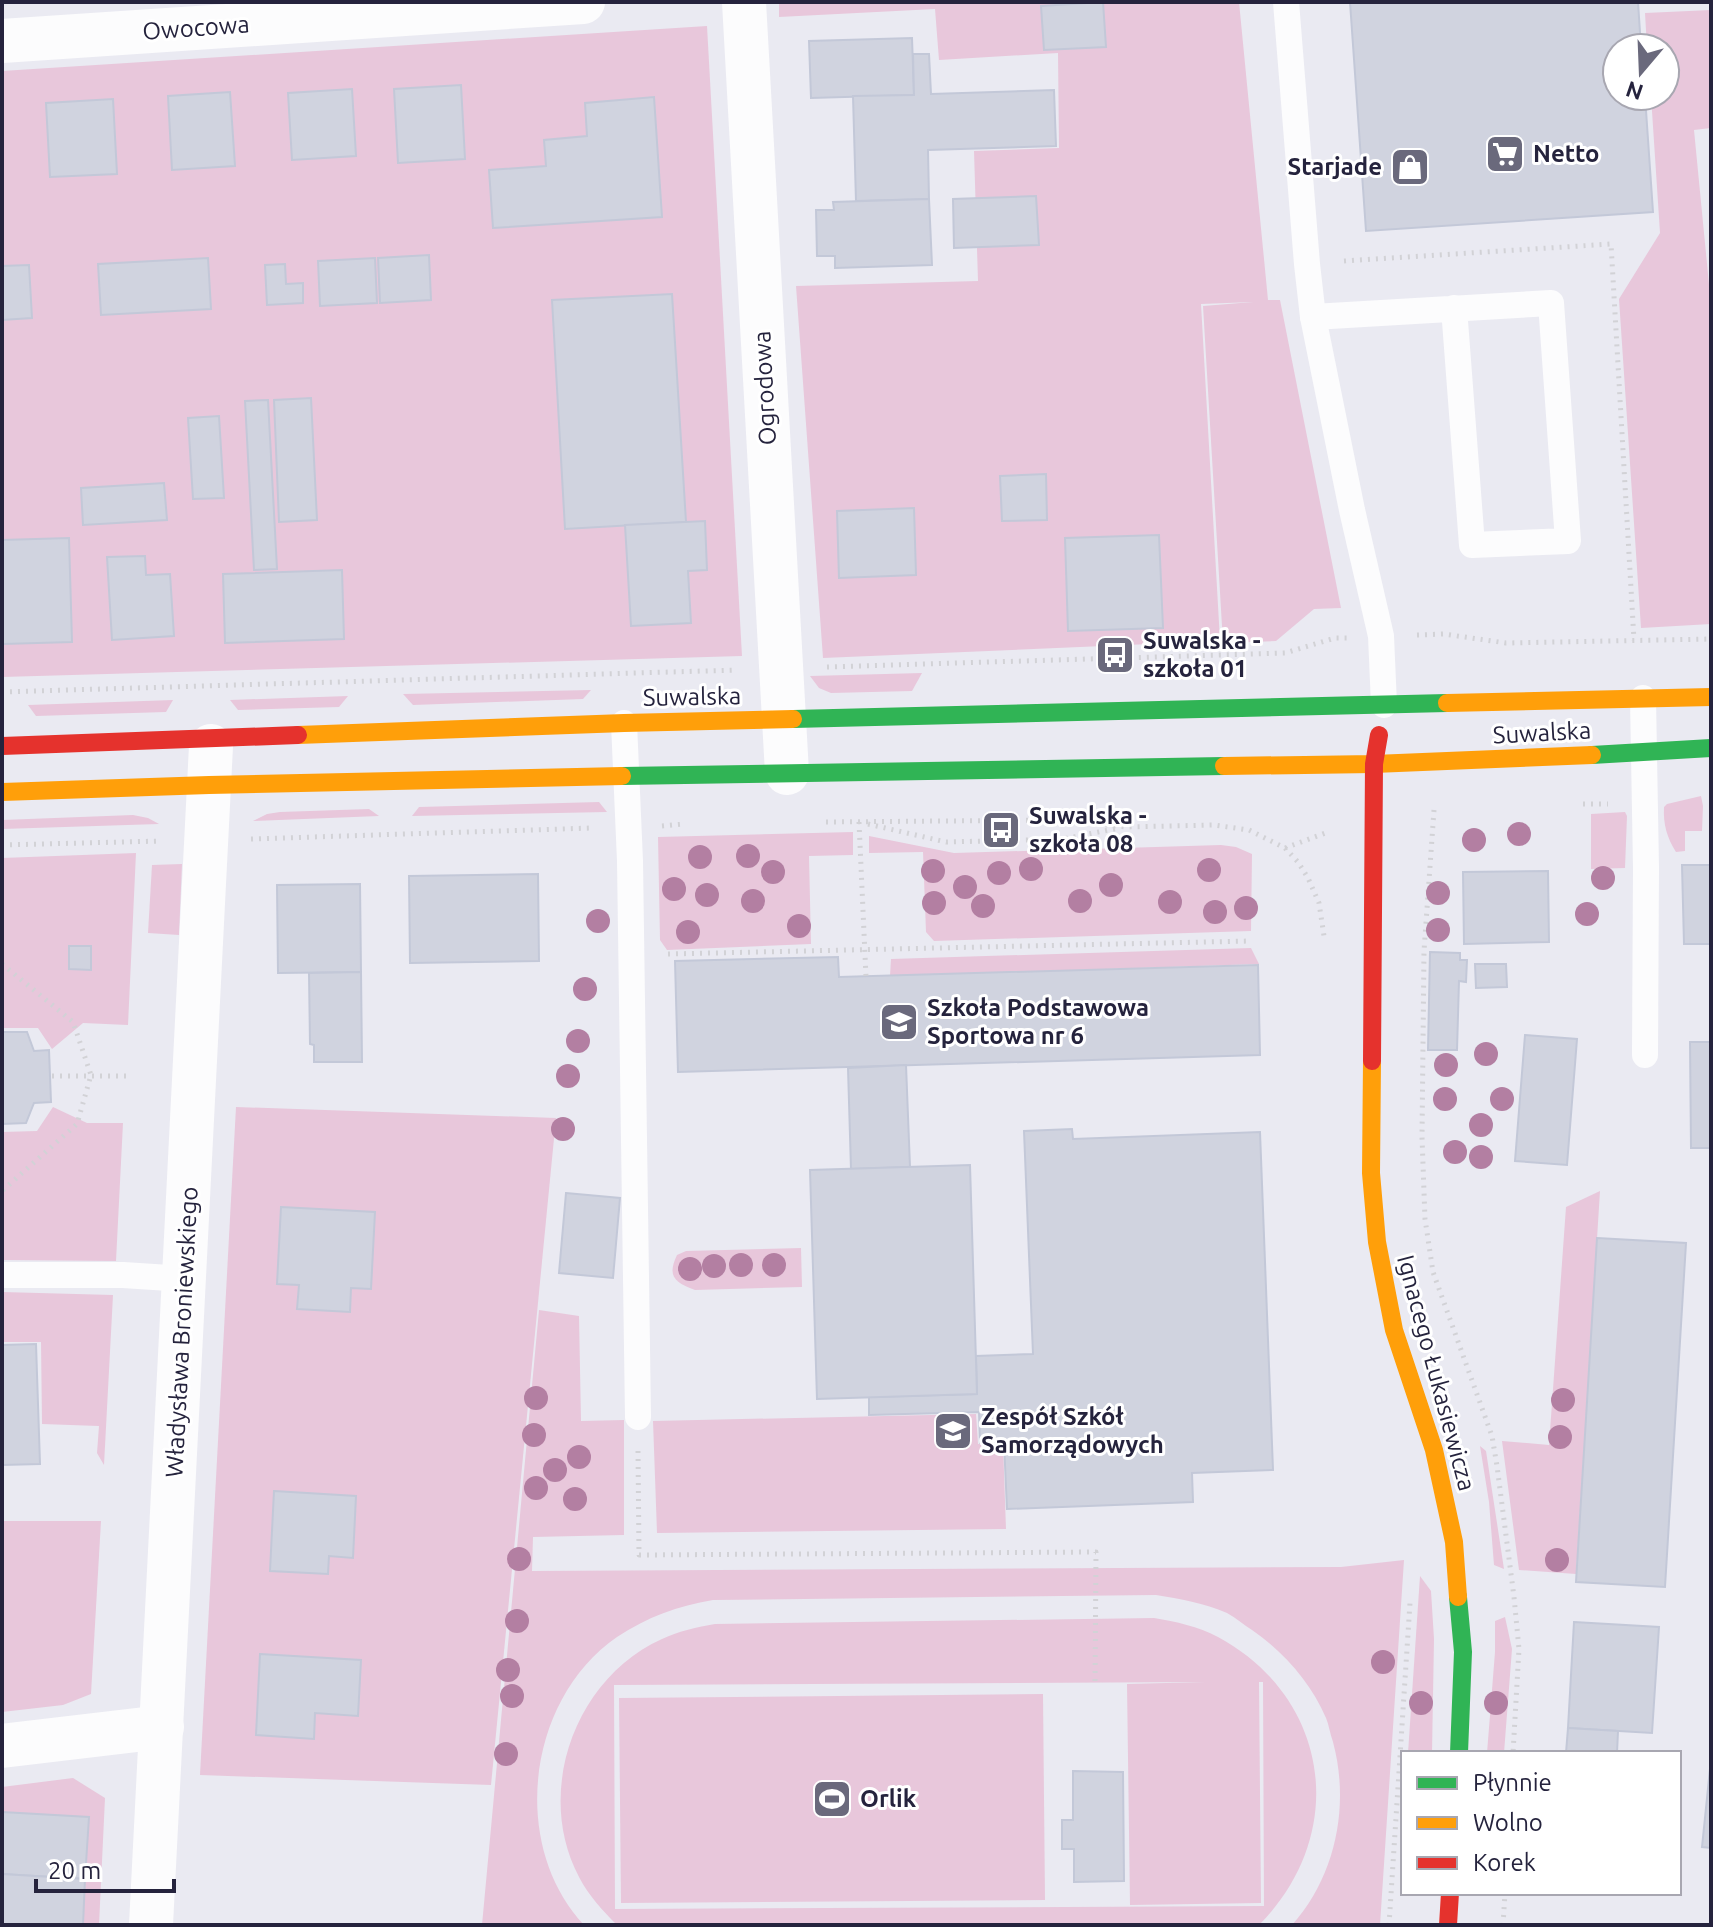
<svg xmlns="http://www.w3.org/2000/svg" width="1713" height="1927" viewBox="0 0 1713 1927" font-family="Ubuntu,sans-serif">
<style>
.green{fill:#e8c7db;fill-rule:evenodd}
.building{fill:#d0d3df;stroke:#c3c8d8;stroke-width:2}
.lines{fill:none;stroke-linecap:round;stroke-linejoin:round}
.path{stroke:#d2d2d6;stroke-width:5;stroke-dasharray:2 6;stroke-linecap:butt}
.lane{stroke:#fcfcfd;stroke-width:26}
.street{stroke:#fcfcfd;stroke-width:44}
.fast{stroke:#30b455;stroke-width:18}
.slow{stroke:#ff9f0a;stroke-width:18}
.jam{stroke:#e5322d;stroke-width:18}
.tree{fill:#b37fa2}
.labels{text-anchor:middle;stroke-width:6;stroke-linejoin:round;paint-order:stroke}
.street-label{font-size:24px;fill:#25233d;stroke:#fff}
.poi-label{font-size:24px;font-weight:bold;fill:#25233d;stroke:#fff;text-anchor:start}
</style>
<rect width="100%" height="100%" fill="#eaeaf2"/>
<g class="green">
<polygon points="779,2 1239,2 1268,300 1280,300 1341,608 1314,609 1276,641 1223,643 1203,306 1253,302 1201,304 1220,641 823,658 796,286 978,281 974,151 1059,148 1058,53 939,60 935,9 779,17"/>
<polygon points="1711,10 1711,128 1694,130 1711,305 1711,624 1641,628 1619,299 1660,233 1651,96 1665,96 1665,48 1647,48 1645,13"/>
<polygon points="707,26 742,656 2,677 2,71"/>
<polygon points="922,673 912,691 831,693 819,688 810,676"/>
<polygon points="591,690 583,699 413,705 403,694"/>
<polygon points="348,696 339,707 238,710 230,700"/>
<polygon points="173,700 166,712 36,716 28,705"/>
<path d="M1701 796 1703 806 1702 831H1685V851L1676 852C1667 838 1663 824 1664 807L1667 804Z"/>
<polygon points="599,802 607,812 412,816 419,807"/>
<polygon points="369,809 379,816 253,821 267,814 280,812"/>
<polygon points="1625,812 1627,816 1625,868 1591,869 1591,814"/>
<polygon points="133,815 148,818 159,824 2,829 2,820"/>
<polygon points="853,832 853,855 809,856 811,944 667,950 660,940 658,837"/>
<polygon points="869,836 954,853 1221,845 1236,847 1252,854 1251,931 934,941 926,932 923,852 869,853"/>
<polygon points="136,853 128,1025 83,1023 52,1049 38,1028 2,1028 2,858"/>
<polygon points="182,864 179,935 148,933 152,865"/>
<polygon points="1251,948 1259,964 890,976 891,959"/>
<polygon points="53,1107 87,1123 123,1123 116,1261 2,1260 2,1132 37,1131"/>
<polygon points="236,1107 556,1118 491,1785 200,1775"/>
<polygon points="1600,1191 1576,1574 1519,1570 1502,1441 1549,1445 1566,1207"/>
<path d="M801 1248 802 1287 695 1290C674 1282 667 1276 677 1255L686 1251Z"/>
<polygon points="2,1292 113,1295 104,1465 97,1453 99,1426 42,1424 41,1342 2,1342"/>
<path d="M539 1310 579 1316 581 1421 624 1420V1535L533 1537 532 1571 1341 1567 1404 1560 1380 1925H1292C1336 1876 1350 1805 1333 1742 1330 1734 1329 1725 1326 1718 1311 1683 1284 1652 1252 1630 1244 1625 1236 1618 1227 1613 1204 1603 1180 1599 1156 1595L713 1600C678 1606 647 1617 617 1637 527 1699 509 1845 584 1925H482Z"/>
<polygon points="976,1414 978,1444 1003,1444 1006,1529 657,1533 653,1421"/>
<polygon points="1480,1446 1486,1451 1504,1569 1494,1565 1489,1502"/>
<polygon points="2,1521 101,1521 91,1694 63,1705 2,1712"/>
<polygon points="1420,1576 1431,1591 1434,1639 1432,1753 1408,1753"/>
<polygon points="1505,1617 1512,1649 1504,1753 1487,1753 1495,1652 1495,1621"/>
<path d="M1154 1618C1176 1622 1198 1626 1218 1637 1331 1698 1349 1835 1259 1925H617C602 1910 589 1896 579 1877 534 1792 575 1678 662 1639 679 1631 697 1627 715 1624ZM1259 1682H1263L1264 1906 615 1909 614 1685 1205 1682 1127 1684 1130 1905 1261 1903Z"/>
<polygon points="1043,1694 1045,1900 621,1903 619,1698"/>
<polygon points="73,1778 105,1798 99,1925 2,1925 2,1787"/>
</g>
<g class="building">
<polygon points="1103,2 1106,47 1044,50 1041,6"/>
<polygon points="1350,2 1638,2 1641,48 1617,48 1617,96 1645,96 1653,212 1366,231"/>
<polygon points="912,38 914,95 811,98 809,41"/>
<polygon points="913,54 929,54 931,94 1054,90 1056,146 928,150 929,199 856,201 853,96 914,95"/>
<polygon points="461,85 465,159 398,163 394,89"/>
<polygon points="352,89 356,156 292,160 288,93"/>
<polygon points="230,92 235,166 172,170 168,96"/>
<polygon points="654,97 662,217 493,228 489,170 546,166 544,140 587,136 585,103"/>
<polygon points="113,99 117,174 50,177 46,103"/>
<polygon points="1036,196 1039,245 954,248 953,199"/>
<polygon points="929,199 932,265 835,268 835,256 817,256 816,210 834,210 833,202"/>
<polygon points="429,255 431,300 380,303 378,258"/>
<polygon points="208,258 211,309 101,315 98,264"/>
<polygon points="375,258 377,303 320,306 318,261"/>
<polygon points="285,264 286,284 303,283 303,303 267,305 265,265"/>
<polygon points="29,265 32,318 2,320 2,266"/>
<polygon points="672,294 686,522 565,529 552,300"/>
<polygon points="311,398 317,520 279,522 274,400"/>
<polygon points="268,400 277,569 254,570 245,401"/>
<polygon points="219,416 224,498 193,499 188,418"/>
<polygon points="1046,474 1047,520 1002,521 1000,476"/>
<polygon points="164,483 167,520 83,525 81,488"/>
<polygon points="914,508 916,575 839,578 837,511"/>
<polygon points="705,521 707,570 688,571 691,623 631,626 625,525"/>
<polygon points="1159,535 1163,628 1068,631 1065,538"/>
<polygon points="69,538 72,642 3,644 2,540"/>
<polygon points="145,556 146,575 170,574 174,636 112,640 107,557"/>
<polygon points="342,570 344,639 225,643 223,574"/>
<polygon points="1682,865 1711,865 1711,944 1684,944"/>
<polygon points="1548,871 1549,942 1464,944 1463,872"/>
<polygon points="538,874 539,961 410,963 409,876"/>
<polygon points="360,884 361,972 278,973 277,885"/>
<polygon points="69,946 91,946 91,970 69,969"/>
<polygon points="1430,952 1460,953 1460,960 1467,960 1466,982 1459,981 1457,1050 1428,1050"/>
<polygon points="838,957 839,977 1258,965 1260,1055 678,1072 675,961"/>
<polygon points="1475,964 1506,964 1507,987 1476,988"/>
<polygon points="361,972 362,1062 314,1062 314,1045 310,1044 309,973"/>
<polygon points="2,1032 27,1032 34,1051 49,1050 51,1102 34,1103 26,1123 2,1124"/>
<polygon points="1525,1035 1577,1039 1567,1165 1515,1161"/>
<polygon points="1690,1042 1711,1042 1711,1148 1691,1148"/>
<polygon points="906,1065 910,1167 851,1169 848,1068"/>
<polygon points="1072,1129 1073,1139 1260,1132 1273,1470 1192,1473 1193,1502 1007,1509 1004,1442 980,1443 979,1412 869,1415 869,1397 977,1394 976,1356 1033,1354 1024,1131"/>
<polygon points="970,1165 977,1394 817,1399 810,1170"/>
<polygon points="566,1193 620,1198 613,1278 559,1273"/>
<polygon points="281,1207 375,1212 371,1289 351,1288 350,1312 297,1309 299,1285 277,1284"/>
<polygon points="1597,1238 1686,1243 1665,1587 1576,1582"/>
<polygon points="36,1344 40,1464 2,1465 2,1345"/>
<polygon points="274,1491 356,1496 353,1558 329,1556 328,1574 270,1571"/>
<polygon points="1574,1622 1659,1627 1652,1733 1568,1728"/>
<polygon points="260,1654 361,1660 358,1716 315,1713 314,1739 256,1735"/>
<polygon points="1568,1728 1618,1731 1617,1753 1566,1753"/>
<polygon points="1711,1759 1711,1848 1702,1847"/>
<polygon points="1073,1771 1123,1772 1124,1881 1074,1882 1074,1849 1062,1849 1062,1820 1073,1820"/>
<polygon points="2,1812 89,1817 85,1879 2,1874"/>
<polygon points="2,1874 85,1879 83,1925 2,1925"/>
</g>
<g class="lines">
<g class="path">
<polyline points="1344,261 1611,244 1634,640"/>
<polyline points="1417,635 1444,634 1506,643 1711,639"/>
<polyline points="827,667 1285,653 1335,638 1347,638"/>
<polyline points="2,692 737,670"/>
<polyline points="1583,804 1608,804"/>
<polyline points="1434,810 1424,951 1422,1137 1425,1219 1433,1272 1492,1436 1497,1466 1514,1597 1519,1649 1513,1753"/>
<polyline points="826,822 1061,820 1125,827 1214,825 1249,830 1285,848 1298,862 1308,878 1319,903 1324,936"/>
<polyline points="859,822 866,977"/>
<polyline points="868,824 946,842 1063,839 1119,828"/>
<polyline points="662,826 684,824"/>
<polyline points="251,839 592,828"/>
<polyline points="2,845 161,841"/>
<polyline points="1285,848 1328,832"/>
<polyline points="668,954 1251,941"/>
<polyline points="2,964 73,1022 91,1075 77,1124 2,1191"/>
<polyline points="52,1076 132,1076"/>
<polyline points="638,1451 639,1555 1096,1552 1095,1683"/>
<polyline points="1389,1925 1410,1603"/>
<polyline points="1503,1925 1505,1893"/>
</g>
<g class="lane">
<polyline points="1286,2 1307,264 1313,317 1352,510 1381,636 1384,705"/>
<polyline points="1313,317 1551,303 1568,541 1472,545 1454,308"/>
<polyline points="1643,698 1646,868 1645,1055"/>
<polyline points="624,723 630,861 638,1417"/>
<polyline points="2,1275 123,1275 185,1279"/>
</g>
<g class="street">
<polyline points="744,2 787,773"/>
<polyline points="2,41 583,2"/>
<polyline points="2,1746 162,1727"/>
<polyline points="151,1925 211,746"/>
</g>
<g class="fast">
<polyline points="793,719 1447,703"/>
<polyline points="1592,755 1711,748"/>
<polyline points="622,776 1224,766"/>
<polyline points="1458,1597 1463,1652 1459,1753"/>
</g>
<g class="slow">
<polyline points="1447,703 1711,697"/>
<polyline points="298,735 624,723 793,719"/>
<polyline points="1224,766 1374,764 1592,755"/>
<polyline points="2,792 209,785 622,776"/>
<polyline points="1372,1061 1371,1173 1377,1242 1394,1330 1434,1450 1454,1542 1458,1597"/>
</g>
<g class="jam">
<polyline points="2,746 298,735"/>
<polyline points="1372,1061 1374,764 1379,735"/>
<polyline points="1448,1925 1450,1893"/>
</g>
</g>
<g class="tree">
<circle cx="1519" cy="834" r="12"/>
<circle cx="1474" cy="840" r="12"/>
<circle cx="748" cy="856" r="12"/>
<circle cx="700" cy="857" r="12"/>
<circle cx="1031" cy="869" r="12"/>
<circle cx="1209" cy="870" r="12"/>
<circle cx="933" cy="871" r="12"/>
<circle cx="773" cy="872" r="12"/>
<circle cx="999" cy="873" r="12"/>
<circle cx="1603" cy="878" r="12"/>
<circle cx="1111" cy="885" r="12"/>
<circle cx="965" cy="887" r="12"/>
<circle cx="674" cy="889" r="12"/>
<circle cx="1438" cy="893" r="12"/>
<circle cx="707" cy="895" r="12"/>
<circle cx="753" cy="901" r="12"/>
<circle cx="1080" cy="901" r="12"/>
<circle cx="1170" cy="902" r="12"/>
<circle cx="934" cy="903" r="12"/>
<circle cx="983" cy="906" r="12"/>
<circle cx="1246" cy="908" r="12"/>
<circle cx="1215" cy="912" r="12"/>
<circle cx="1587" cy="914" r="12"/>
<circle cx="598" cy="921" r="12"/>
<circle cx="799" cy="926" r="12"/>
<circle cx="1438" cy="930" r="12"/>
<circle cx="688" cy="932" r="12"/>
<circle cx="585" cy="989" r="12"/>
<circle cx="578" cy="1041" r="12"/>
<circle cx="1486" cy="1054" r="12"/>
<circle cx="1446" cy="1065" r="12"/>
<circle cx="568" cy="1076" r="12"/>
<circle cx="1445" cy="1099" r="12"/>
<circle cx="1502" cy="1099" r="12"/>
<circle cx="1481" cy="1125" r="12"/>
<circle cx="563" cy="1129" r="12"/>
<circle cx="1455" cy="1152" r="12"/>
<circle cx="1481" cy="1157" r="12"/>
<circle cx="741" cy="1265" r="12"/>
<circle cx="774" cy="1265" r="12"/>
<circle cx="714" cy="1266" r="12"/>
<circle cx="690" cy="1269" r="12"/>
<circle cx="536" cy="1398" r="12"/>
<circle cx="1563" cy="1400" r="12"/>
<circle cx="534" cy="1435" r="12"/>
<circle cx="1560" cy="1437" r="12"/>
<circle cx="579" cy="1457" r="12"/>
<circle cx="555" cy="1470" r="12"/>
<circle cx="536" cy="1488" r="12"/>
<circle cx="575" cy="1499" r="12"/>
<circle cx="519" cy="1559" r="12"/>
<circle cx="1557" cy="1560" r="12"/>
<circle cx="517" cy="1621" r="12"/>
<circle cx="1383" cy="1662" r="12"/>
<circle cx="508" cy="1670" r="12"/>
<circle cx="512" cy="1696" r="12"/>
<circle cx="1421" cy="1703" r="12"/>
<circle cx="1496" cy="1703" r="12"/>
<circle cx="506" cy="1754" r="12"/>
</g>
<defs>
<symbol id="supermarket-square" viewBox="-11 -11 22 22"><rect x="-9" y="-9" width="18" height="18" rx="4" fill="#6a697c" stroke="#fff"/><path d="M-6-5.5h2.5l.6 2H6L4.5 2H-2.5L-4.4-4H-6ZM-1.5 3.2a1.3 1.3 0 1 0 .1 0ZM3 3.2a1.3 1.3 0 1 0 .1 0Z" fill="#fff"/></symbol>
<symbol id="shop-square" viewBox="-11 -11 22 22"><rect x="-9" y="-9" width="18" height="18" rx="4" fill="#6a697c" stroke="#fff"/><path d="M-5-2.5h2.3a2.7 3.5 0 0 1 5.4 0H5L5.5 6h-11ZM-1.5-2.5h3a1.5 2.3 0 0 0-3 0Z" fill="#fff"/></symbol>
<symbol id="bus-square" viewBox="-11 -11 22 22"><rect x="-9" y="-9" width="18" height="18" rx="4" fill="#6a697c" stroke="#fff"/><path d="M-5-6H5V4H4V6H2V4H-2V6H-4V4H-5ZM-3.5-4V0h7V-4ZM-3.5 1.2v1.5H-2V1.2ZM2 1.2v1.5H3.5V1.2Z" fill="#fff"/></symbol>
<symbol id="school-square" viewBox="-11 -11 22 22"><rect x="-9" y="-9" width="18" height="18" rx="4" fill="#6a697c" stroke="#fff"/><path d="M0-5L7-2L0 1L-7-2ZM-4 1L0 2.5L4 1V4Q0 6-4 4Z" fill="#fff"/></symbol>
<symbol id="stadium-square" viewBox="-11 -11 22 22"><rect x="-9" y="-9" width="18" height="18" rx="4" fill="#6a697c" stroke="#fff"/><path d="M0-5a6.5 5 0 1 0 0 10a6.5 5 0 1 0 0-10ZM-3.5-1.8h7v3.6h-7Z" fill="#fff"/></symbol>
</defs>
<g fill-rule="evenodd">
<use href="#supermarket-square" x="1483" y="132" width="44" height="44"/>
<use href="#shop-square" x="1388" y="145" width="44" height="44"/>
<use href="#bus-square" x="1093" y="633" width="44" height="44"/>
<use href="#bus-square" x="979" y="808" width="44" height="44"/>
<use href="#school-square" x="877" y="1000" width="44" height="44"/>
<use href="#school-square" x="931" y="1409" width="44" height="44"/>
<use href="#stadium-square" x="810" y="1777" width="44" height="44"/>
</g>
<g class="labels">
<g class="street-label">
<text transform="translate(196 28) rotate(-4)" y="8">Owocowa</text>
<text transform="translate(765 388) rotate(-93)" y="8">Ogrodowa</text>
<text transform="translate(692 697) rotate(-1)" y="8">Suwalska</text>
<text transform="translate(1542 733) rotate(-3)" y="8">Suwalska</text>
<text transform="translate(182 1332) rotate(-87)" y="8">Władysława Broniewskiego</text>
<text transform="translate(1436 1373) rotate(75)" y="8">Ignacego Łukasiewicza</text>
</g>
<g class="poi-label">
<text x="1533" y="162">Netto</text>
<text x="1382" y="175" text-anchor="end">Starjade</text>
<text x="1143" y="649">Suwalska -<tspan x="1143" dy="28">szkoła 01</tspan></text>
<text x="1029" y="824">Suwalska -<tspan x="1029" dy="28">szkoła 08</tspan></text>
<text x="927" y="1016">Szkoła Podstawowa<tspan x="927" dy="28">Sportowa nr 6</tspan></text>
<text x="981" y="1425">Zespół Szkół<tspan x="981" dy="28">Samorządowych</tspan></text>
<text x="860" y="1807">Orlik</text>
</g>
</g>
<rect width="1713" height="1927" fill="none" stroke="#25233d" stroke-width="8"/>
<rect x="1401" y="1751" width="280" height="144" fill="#ffffff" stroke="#a8a7b1" stroke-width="2"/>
<rect x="1417" y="1777" width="40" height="12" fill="#30b455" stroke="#a8a7b1" stroke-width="2"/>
<text x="1473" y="1791" font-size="24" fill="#25233d">Płynnie</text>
<rect x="1417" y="1817" width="40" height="12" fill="#ff9f0a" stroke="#a8a7b1" stroke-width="2"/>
<text x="1473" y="1831" font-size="24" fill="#25233d">Wolno</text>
<rect x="1417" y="1857" width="40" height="12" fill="#e5322d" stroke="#a8a7b1" stroke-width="2"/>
<text x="1473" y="1871" font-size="24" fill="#25233d">Korek</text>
<g transform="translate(1641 72) rotate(199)"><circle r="38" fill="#ffffff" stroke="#a8a7b1" stroke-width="2"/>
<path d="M0-6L14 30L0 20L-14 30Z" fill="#6a697c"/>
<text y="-12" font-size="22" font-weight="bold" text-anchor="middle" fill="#25233d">N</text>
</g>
<path d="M36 1879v12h138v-12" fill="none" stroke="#25233d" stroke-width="4"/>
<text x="48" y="1879" font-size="24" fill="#25233d" stroke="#ffffff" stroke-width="6" paint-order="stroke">20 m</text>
</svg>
